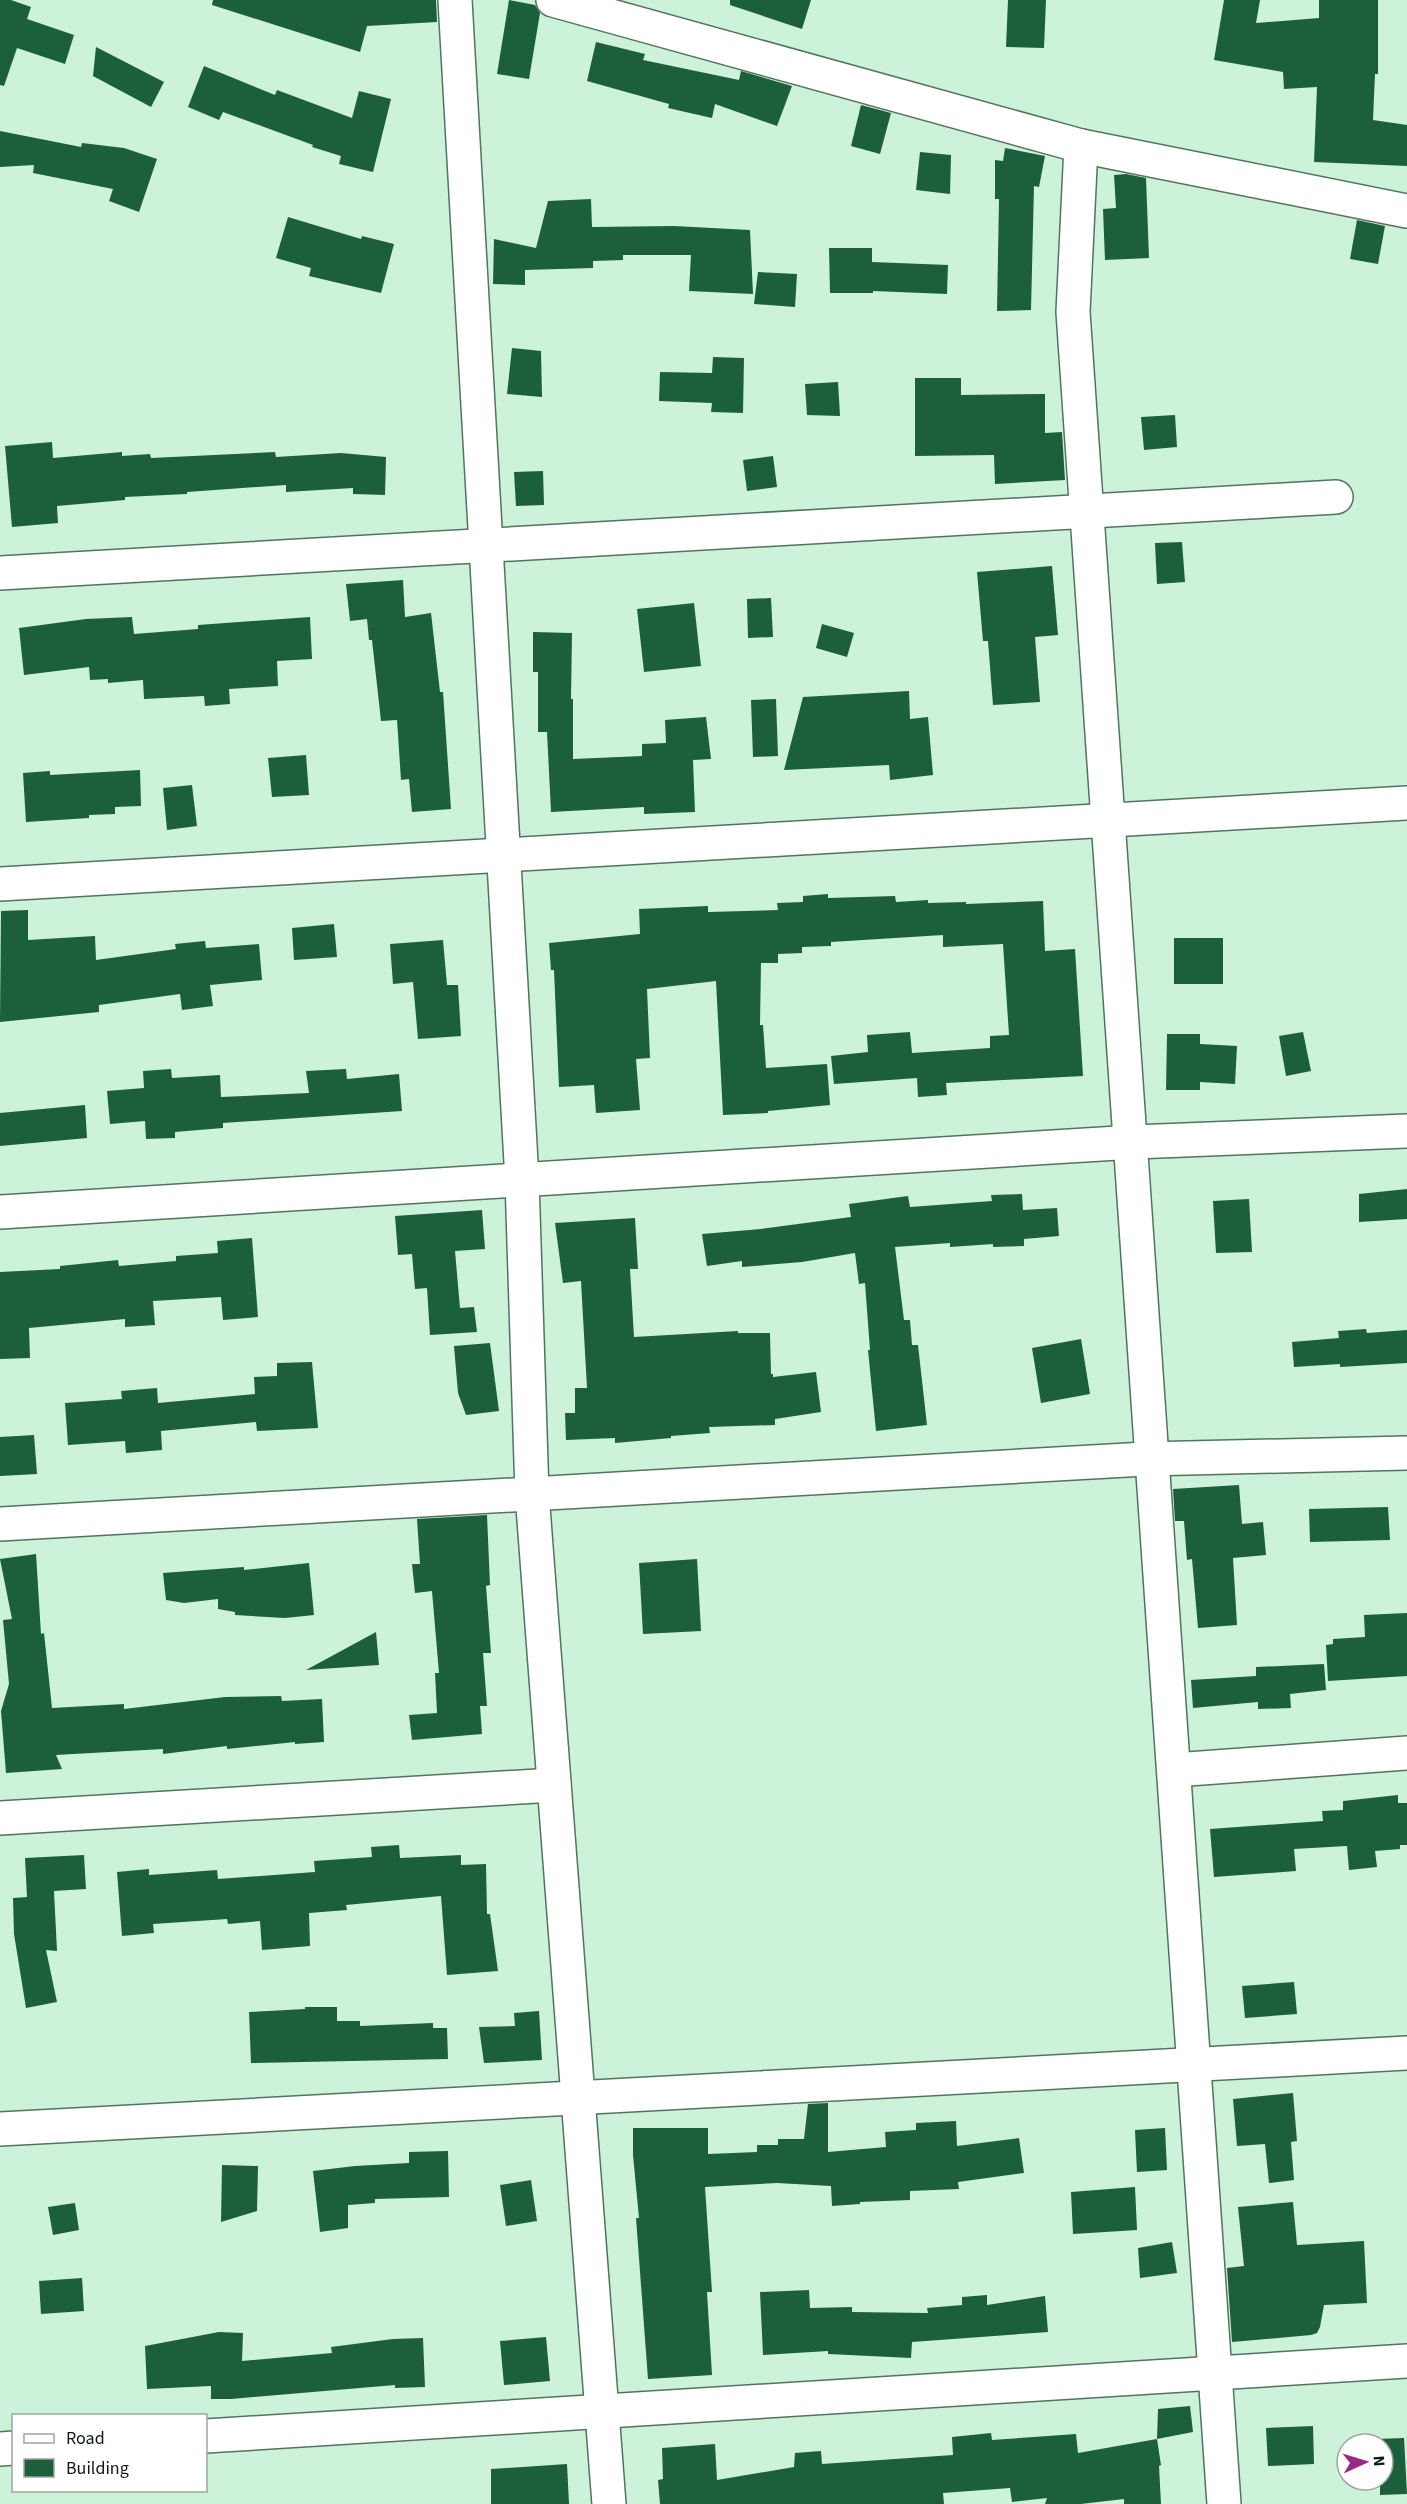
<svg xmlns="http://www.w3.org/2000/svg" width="1407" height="2504" viewBox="0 0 1407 2504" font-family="'Source Sans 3',sans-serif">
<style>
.building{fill:#1c5f3c}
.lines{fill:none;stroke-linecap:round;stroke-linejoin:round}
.minor-casing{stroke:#52745f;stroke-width:36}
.minor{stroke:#fff;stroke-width:33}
</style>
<rect width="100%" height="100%" fill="#cdf2da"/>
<g class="building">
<polygon points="0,0 11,0 31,7 27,19 74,35 65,64 17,48 4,86 0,85"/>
<polygon points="213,0 436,0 437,22 367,26 360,52 212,5"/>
<polygon points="509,0 535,5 540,13 529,79 497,74"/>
<polygon points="730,0 811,0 802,29 730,5"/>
<polygon points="1008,0 1046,0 1044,48 1006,47"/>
<polygon points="1224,0 1260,0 1256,23 1319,18 1319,0 1378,0 1378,74 1375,74 1373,120 1407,125 1407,166 1314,162 1317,87 1284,89 1283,72 1214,60"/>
<polygon points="596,42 645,54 643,60 739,80 741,71 792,86 777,126 715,104 712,118 668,108 669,104 587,81"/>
<polygon points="96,47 164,82 151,107 93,76"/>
<polygon points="204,66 275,95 277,90 352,118 359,91 391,99 373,172 339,164 341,156 312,147 313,145 223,112 219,120 188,107"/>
<polygon points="861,105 891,113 880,154 851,146"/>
<polygon points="0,131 81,147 82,143 124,148 157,159 139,212 109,201 113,189 33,173 34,165 0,167"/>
<polygon points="1005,148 1045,156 1039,187 1034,186 1031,310 997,311 999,199 995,199 995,160 1003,161"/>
<polygon points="920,152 951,155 950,194 916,190"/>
<polygon points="1126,174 1146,178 1149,258 1105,260 1103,209 1116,208 1114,175"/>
<polygon points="591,199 592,227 674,226 750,230 753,294 689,291 691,255 623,255 623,260 593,261 593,268 525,270 525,285 493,284 494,239 536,248 548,201"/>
<polygon points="288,217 361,239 362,236 394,244 381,293 309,276 311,268 276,258"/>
<polygon points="1357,220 1385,226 1378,264 1350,259"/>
<polygon points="829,248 872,248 872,262 948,265 947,294 873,291 873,293 830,293"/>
<polygon points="758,272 797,274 795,307 754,304"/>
<polygon points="512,348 541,351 542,397 507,394"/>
<polygon points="713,357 744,358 743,413 711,412 712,403 659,401 660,372 712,373"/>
<polygon points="915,378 961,378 961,395 1045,394 1045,433 1062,432 1065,480 995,484 994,455 915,456"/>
<polygon points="838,382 840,416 807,415 805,384"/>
<polygon points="1175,415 1177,447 1144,450 1141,417"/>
<polygon points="52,442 53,458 122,452 122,456 150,454 151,458 275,452 276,457 341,453 386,457 385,495 353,494 353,488 286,492 286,485 187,492 187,494 125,497 125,500 57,506 58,523 12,527 5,446"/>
<polygon points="773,456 777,487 747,491 743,460"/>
<polygon points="543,471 544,505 516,506 514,472"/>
<polygon points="1182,542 1185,582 1157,584 1155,543"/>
<polygon points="1052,566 1058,635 1035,637 1040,702 993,705 988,641 983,641 977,572"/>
<polygon points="403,580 405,617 431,613 440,692 443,692 451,809 412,812 409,779 401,780 397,720 381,721 372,640 369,640 367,619 350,621 346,584"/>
<polygon points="771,598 773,637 748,638 747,599"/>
<polygon points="694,603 701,666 644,672 637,609"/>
<polygon points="132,617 134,634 198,629 198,625 310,617 312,659 277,661 278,686 229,689 230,704 205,706 204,696 144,699 143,680 108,683 108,679 90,680 89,667 24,675 19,628 86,619"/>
<polygon points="822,624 854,633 847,657 816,648"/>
<polygon points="533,632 572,633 571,699 573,699 573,759 642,756 642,744 666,743 665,720 706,717 711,759 693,760 695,812 644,814 644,807 551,812 547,732 538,732 538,672 533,672"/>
<polygon points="909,691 910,719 928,717 933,775 890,780 889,765 784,770 803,697"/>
<polygon points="776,699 778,756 753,757 751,700"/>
<polygon points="306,755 309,795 272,797 268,758"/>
<polygon points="140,770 141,806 115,807 115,814 89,815 89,818 26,822 23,773 50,771 50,775"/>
<polygon points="192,785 197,826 167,830 163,788"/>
<polygon points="828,894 828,898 895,896 896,902 928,900 928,903 966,902 966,904 1043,901 1045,951 1075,949 1083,1076 946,1083 947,1095 918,1097 917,1078 834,1084 831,1056 868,1052 867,1035 910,1032 912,1053 990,1048 990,1036 1009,1035 1003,944 943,947 943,935 831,942 831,946 802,947 802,953 778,954 778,963 761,963 760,1025 763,1025 766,1068 827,1064 830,1105 768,1111 768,1113 723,1115 716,981 647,989 650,1058 636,1059 640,1110 596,1113 594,1085 559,1087 554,970 551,970 549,943 640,934 639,909 708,906 708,912 778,910 777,903 803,902 803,896"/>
<polygon points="28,910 28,940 95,936 96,960 176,949 175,944 205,941 206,948 259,944 262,980 210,985 213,1006 182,1010 180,994 99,1005 99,1012 0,1022 1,911"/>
<polygon points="334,924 337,957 294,960 292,928"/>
<rect x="1174" y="938" width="49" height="46"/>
<polygon points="443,940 447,985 458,985 461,1036 418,1039 413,982 393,984 390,944"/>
<polygon points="1303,1032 1311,1071 1286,1076 1279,1036"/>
<polygon points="1167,1034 1200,1034 1200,1044 1237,1046 1235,1084 1200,1082 1200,1090 1166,1090"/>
<polygon points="171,1069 172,1078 220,1075 221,1097 309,1093 306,1071 346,1069 347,1079 399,1074 402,1111 223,1123 223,1128 175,1132 175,1138 146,1139 145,1121 110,1124 107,1091 144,1088 143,1071"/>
<polygon points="85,1105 87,1138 0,1146 0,1113"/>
<polygon points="1407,1189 1407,1219 1359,1222 1359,1194"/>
<polygon points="1022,1194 1023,1210 1057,1208 1059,1236 1024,1239 1024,1246 993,1247 993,1244 950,1247 950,1243 895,1247 904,1320 910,1320 912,1345 918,1345 927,1425 876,1431 868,1350 870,1350 865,1283 859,1284 855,1253 802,1262 742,1267 742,1261 707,1266 702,1234 761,1229 851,1217 849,1204 908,1196 910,1207 992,1201 991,1195"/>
<polygon points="1249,1199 1252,1252 1216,1253 1213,1201"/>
<polygon points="482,1210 485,1249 455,1251 460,1308 474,1307 477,1332 430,1335 427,1288 415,1289 412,1254 398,1255 395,1216"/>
<polygon points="635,1218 638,1269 630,1269 634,1337 738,1331 738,1333 770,1333 771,1374 773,1374 773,1377 816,1372 821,1412 775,1419 775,1425 709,1427 710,1433 671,1436 671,1438 615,1443 615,1438 566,1440 565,1413 575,1413 575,1388 587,1388 581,1281 563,1283 555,1223"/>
<polygon points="252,1238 258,1317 223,1320 221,1297 153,1301 155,1325 125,1327 125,1319 29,1328 30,1358 0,1359 0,1272 60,1269 60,1266 118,1260 119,1266 176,1261 176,1256 218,1253 217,1241"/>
<polygon points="1366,1329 1367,1333 1407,1330 1407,1363 1340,1367 1340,1364 1294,1367 1292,1342 1339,1338 1338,1331"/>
<polygon points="1081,1339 1090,1394 1041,1403 1032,1348"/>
<polygon points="490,1343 499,1411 466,1415 458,1393 454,1346"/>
<polygon points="312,1362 318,1428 257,1431 256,1422 161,1431 162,1450 126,1453 125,1441 68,1445 65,1403 122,1399 121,1391 157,1388 158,1403 255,1394 254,1377 277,1376 277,1363"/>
<polygon points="34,1435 37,1474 0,1476 0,1437"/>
<polygon points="1239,1485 1242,1524 1263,1522 1266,1555 1233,1558 1237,1625 1198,1628 1192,1559 1187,1560 1184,1521 1175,1521 1173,1489"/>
<polygon points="1388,1507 1390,1540 1310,1542 1309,1509"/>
<polygon points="487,1515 490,1585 486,1586 491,1653 483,1653 487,1706 480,1706 482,1734 412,1740 409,1715 437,1713 435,1673 439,1673 432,1591 415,1593 412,1564 420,1564 417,1519"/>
<polygon points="36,1554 41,1634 44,1633 52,1708 124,1704 124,1709 225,1697 281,1696 282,1701 322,1699 324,1742 295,1744 295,1742 227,1749 227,1746 163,1754 163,1749 56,1755 62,1769 6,1773 1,1711 9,1684 3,1620 12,1619 0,1559"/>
<polygon points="697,1559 701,1631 643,1634 639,1563"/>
<polygon points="309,1563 314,1615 285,1618 235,1615 235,1612 218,1609 218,1599 184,1603 166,1600 163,1573 244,1567 244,1570"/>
<polygon points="1407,1613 1407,1676 1328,1681 1326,1645 1333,1644 1333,1639 1365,1637 1364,1615"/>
<polygon points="376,1632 379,1665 306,1670"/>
<polygon points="1324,1664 1326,1690 1290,1694 1291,1708 1258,1709 1258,1702 1193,1708 1191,1680 1256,1676 1256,1667"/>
<polygon points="1398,1795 1398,1803 1407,1803 1407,1845 1400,1845 1400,1849 1375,1851 1377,1867 1349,1870 1347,1846 1294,1849 1296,1871 1214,1877 1210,1829 1323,1821 1322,1811 1343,1810 1343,1801"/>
<polygon points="399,1845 400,1858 461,1855 461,1865 486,1864 487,1914 490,1914 498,1971 447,1975 441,1896 346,1905 347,1910 309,1913 310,1946 262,1950 260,1921 228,1924 227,1919 153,1924 154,1933 122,1936 117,1872 149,1869 149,1875 217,1870 218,1879 315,1872 314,1861 372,1857 371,1847"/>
<polygon points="84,1855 86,1889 54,1891 57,1951 46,1950 57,2002 26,2008 14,1934 13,1898 27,1897 25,1858"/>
<polygon points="1294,1982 1297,2014 1245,2018 1242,1986"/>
<polygon points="305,2007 337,2007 337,2021 360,2021 360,2026 433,2023 433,2028 447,2028 448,2059 251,2063 249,2012 305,2009"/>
<polygon points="539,2011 542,2060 484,2063 479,2027 515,2026 514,2013"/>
<polygon points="1293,2093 1297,2141 1291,2142 1294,2180 1269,2183 1265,2144 1237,2146 1233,2099"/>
<polygon points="828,2103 828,2152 886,2147 885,2132 916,2130 916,2123 956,2121 957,2146 1019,2138 1024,2173 958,2182 959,2189 910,2191 910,2200 860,2202 860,2204 832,2206 831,2186 777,2183 705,2187 712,2292 707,2292 712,2375 648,2379 636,2218 639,2218 633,2155 633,2128 708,2128 708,2154 757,2152 757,2145 778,2145 778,2139 804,2139 808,2104"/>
<polygon points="1165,2128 1167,2170 1137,2172 1135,2130"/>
<polygon points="448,2151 449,2197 375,2199 375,2203 348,2205 348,2228 320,2232 313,2171 355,2166 409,2163 409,2152"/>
<polygon points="222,2165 258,2166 257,2211 221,2222"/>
<polygon points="531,2180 537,2221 506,2226 500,2185"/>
<polygon points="1135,2187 1137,2230 1073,2234 1071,2192"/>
<polygon points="1293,2202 1297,2245 1364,2241 1367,2303 1324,2305 1320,2327 1317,2333 1311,2335 1232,2342 1227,2268 1244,2266 1238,2207"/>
<polygon points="75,2203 79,2230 53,2235 48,2207"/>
<polygon points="1172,2242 1177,2273 1140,2278 1138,2248"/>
<polygon points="82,2278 84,2311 41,2314 39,2281"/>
<polygon points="809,2290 810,2308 852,2307 852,2312 928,2313 927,2308 962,2305 962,2297 987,2295 987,2305 1045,2296 1048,2332 912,2342 911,2358 828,2354 828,2351 763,2355 760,2292"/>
<polygon points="219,2332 243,2333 242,2361 332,2353 331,2347 393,2339 423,2338 425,2387 395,2388 395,2385 231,2399 211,2399 211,2386 147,2389 145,2346"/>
<polygon points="546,2337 550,2381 504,2385 500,2341"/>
<polygon points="1190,2406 1193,2432 1157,2439 1158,2409"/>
<polygon points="1313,2426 1314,2464 1268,2466 1266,2428"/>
<polygon points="991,2433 992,2440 1076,2434 1078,2453 1157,2439 1161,2465 1159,2466 1161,2504 1124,2504 1124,2499 1081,2504 1045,2504 1047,2498 1012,2502 1010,2488 943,2493 944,2504 660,2504 658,2480 663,2479 662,2448 715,2444 717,2480 794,2467 795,2453 821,2451 822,2464 953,2455 952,2437"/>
<polygon points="1404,2438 1407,2494 1380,2495 1380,2480 1383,2480 1383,2444 1378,2444 1377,2439"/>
<polygon points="567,2464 569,2504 491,2504 491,2469"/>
</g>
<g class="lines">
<defs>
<g id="minor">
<polyline points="455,0 522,1180 532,1494 609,2504"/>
<polyline points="553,0 1081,146 1407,211"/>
<polyline points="1081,146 1073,312 1224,2504"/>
<polyline points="0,573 1336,497"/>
<polyline points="0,884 1407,803"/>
<polyline points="0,1212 1134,1142 1407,1131"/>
<polyline points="0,1524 1145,1459 1407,1453"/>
<polyline points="1174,1770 1407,1753"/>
<polyline points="0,1818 554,1785"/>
<polyline points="0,2129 1407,2053"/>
<polyline points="206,2436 1407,2361"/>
<polyline points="0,2449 14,2448"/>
</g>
</defs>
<use href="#minor" class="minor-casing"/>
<use href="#minor" class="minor"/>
</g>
<rect x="12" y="2414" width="195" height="78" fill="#ffffff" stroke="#9fa4a1" stroke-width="1.5"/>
<rect x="24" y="2434" width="30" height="9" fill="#ffffff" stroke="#9fa4a1" stroke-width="1.5"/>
<text x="66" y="2444" font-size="18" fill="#0e1b13">Road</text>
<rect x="24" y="2459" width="30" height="18" fill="#1c5f3c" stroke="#9fa4a1" stroke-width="1.5"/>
<text x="66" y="2474" font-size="18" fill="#0e1b13">Building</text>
<g transform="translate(1365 2462) rotate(86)"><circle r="28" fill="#ffffff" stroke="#9fa4a1" stroke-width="1.5"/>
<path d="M0-4.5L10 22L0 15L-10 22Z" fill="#9a2885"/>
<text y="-9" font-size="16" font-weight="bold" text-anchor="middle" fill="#0e1b13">N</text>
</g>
</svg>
